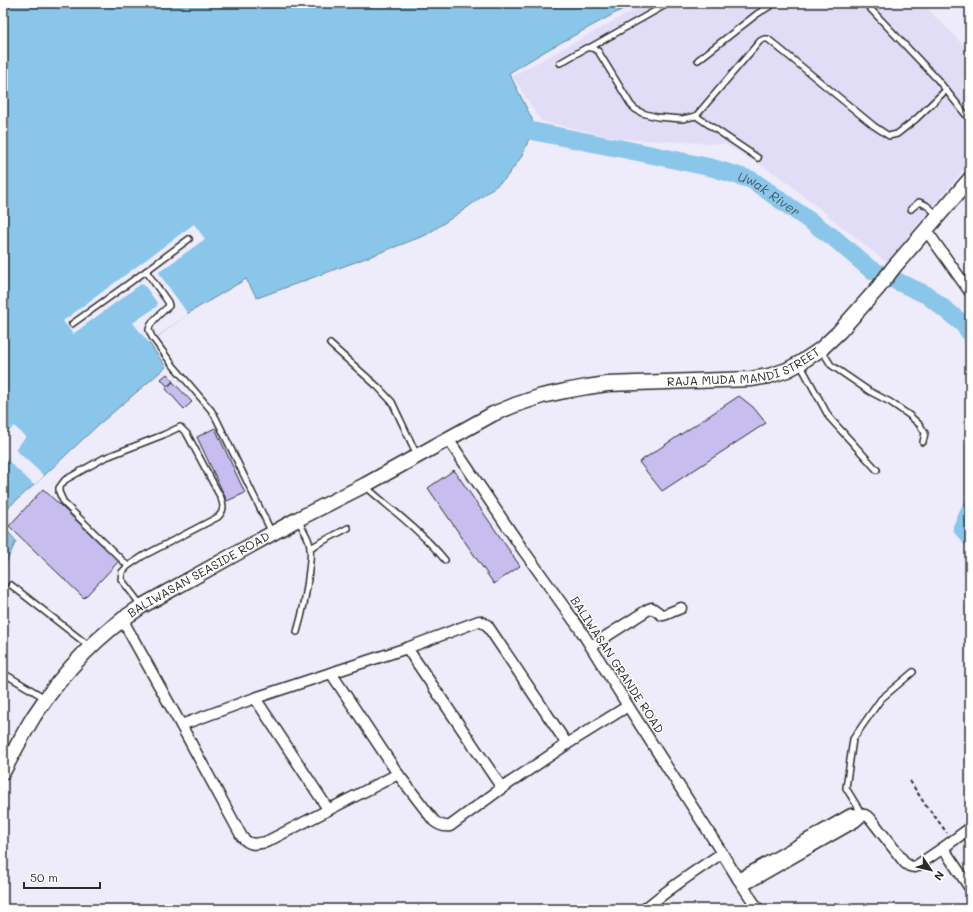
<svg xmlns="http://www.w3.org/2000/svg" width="973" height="912" viewBox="0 0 973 912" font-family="Mali,sans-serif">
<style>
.built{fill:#e2ddf7}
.water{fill:#89c6e9;stroke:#63889d}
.pier{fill:#eeebfa}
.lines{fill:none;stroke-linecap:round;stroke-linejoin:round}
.river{stroke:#89c6e9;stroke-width:18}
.building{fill:#c7bdef;stroke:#2b2b2b}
.service-casing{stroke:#2b2b2b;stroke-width:8}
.minor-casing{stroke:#2b2b2b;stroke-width:13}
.secondary-casing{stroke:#2b2b2b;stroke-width:17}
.path{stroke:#2b2b2b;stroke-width:2;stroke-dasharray:4 3;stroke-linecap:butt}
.service{stroke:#fff;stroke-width:5}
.minor{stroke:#fff;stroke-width:10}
.secondary{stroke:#fff;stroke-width:14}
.labels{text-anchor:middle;stroke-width:3;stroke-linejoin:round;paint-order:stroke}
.street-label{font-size:12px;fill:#2b2b2b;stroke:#fff}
.water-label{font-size:13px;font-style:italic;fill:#475a64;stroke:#fff}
</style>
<rect width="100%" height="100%" fill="#eeebfa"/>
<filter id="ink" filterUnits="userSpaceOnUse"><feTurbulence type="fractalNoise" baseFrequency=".025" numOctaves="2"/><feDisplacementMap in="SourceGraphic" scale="8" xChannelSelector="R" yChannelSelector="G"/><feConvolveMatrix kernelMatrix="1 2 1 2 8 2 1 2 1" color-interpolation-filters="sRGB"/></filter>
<g filter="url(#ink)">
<polygon class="built" points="647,3 922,3 970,52 970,162 887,263 779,176 725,144 622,139 541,121 512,76"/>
<g class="water">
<polygon points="3,3 634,3 547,50 509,73 532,119 532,131 522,156 505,179 468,207 426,235 358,261 257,298 246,279 187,314 149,343 166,367 97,426 34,485 3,512"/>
<polygon points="3,526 16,541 6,563 3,560"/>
</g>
<g class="pier">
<polygon points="194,224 205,239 159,272 160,275 188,314 149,343 133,323 156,307 158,304 144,285 141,284 73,334 63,321"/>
<polygon points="14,426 26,437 15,449 44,476 34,485 6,459 3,462 3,438"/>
</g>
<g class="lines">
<g class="river">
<path id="s1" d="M532 131 648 154 713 168 752 180 834 238 870 269 927 295 962 323 970 333"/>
<polyline points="970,510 962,528 970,537"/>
</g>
</g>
<g class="building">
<polygon points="167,374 173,381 167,386 161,379"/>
<polygon points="173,382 192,402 184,409 166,389"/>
<polygon points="739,396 753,407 766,423 662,491 639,462"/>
<polygon points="215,428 245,493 227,501 197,437"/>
<polygon points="454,470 520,566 494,584 428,488"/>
<polygon points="43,489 119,561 84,598 9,526"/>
</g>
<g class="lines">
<defs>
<g id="service">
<polyline points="591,47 669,3"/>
<polyline points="698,60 757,14 775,3"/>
<path d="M560 63 586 48C591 47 594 48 598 51L631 105 635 109 642 113 657 117 682 119 696 116 760 41 764 39H768L874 126 889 136 897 134 916 119 946 90 937 79 865 3"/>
<polyline points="946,90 970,120"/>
<polyline points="696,116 758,158"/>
<polyline points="911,209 919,202 926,205 938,215"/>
<path d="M146 271 168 302 169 306C163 311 149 323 149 330 150 333 151 335 152 337L172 364 211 410 216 418 272 533"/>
<polyline points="72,324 146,271 189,239"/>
<polyline points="330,344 378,387 392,402 417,455"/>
<polyline points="821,349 831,365 869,391 890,402 909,415 920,425 925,433 923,442"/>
<polyline points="800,364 829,417 877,470"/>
<path d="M365 486C392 510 422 532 445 560"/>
<polyline points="310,548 348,528"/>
<path d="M128 566 64 503 59 492V488L65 480 104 458 163 435 180 427 187 434 221 498C224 506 224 511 218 517L143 556 128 566 122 572 121 579 141 605"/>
<polyline points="11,585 89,646"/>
<path d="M297 632C303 612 307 591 309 570 310 562 312 550 309 542 307 534 301 527 298 519"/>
<polyline points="3,673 45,698"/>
<polyline points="862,814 846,788 853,739 881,699 913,672"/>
</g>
<g id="minor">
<polyline points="926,230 970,292"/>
<polyline points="448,439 521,547 580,629 628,706 722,853 738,879 758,909"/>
<path d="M122 619 181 725 242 837C250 846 255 844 266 842L398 774"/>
<polyline points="591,646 649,609 652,608 662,615 664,615 681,608"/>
<polyline points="407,648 502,788"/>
<path d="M331 673 398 774 434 821C439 825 443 827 450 826L502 788 567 744 628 706"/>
<polyline points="255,698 328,809"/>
<polyline points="181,725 255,698 407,648 479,621 487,625 567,744"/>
<polyline points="943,848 970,888"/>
<path d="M738 879 851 814 865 815 870 818 905 863C908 866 910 867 915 867L943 848 970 828"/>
<polyline points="743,886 855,822 863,815"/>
<path d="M645 909C669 888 696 871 722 853"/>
</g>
<g id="secondary">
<path id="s2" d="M3 772C13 753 23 734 34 716 63 672 98 634 142 606L298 519 365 485 493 414 515 405 542 396 565 391 587 387 607 384 751 379 769 376 787 370 800 363 821 349 839 332 878 288 894 267 970 179"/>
</g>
</defs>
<use href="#service" class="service-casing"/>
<use href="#minor" class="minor-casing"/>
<use href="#secondary" class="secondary-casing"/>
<polyline class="path" points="910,781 926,806 933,814 947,833"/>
<use href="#service" class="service"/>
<use href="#minor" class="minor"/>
<use href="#secondary" class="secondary"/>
</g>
</g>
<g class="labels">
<g class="street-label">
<text dy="4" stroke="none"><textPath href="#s2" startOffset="877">RAJA MUDA MANDI STREET</textPath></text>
<text dy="4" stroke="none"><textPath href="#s2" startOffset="284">BALIWASAN SEASIDE ROAD</textPath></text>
<text transform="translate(617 665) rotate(57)" y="4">BALIWASAN GRANDE ROAD</text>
</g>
<g class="water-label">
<text dy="5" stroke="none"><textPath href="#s1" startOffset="247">Uwak River</textPath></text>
</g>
</g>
<rect width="973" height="912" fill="none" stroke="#fff" stroke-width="16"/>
<rect x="8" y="8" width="957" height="896" fill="none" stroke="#2b2b2b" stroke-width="1.5" filter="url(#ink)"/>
<g transform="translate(931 870) rotate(125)" stroke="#ffffff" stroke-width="3" paint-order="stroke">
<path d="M0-3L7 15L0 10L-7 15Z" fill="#2b2b2b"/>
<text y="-6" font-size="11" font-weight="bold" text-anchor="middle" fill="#2b2b2b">N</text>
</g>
<path d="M24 882v6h76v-6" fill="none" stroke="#2b2b2b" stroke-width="2"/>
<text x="30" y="882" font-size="12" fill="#2b2b2b" stroke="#ffffff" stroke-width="3" paint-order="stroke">50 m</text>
</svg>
